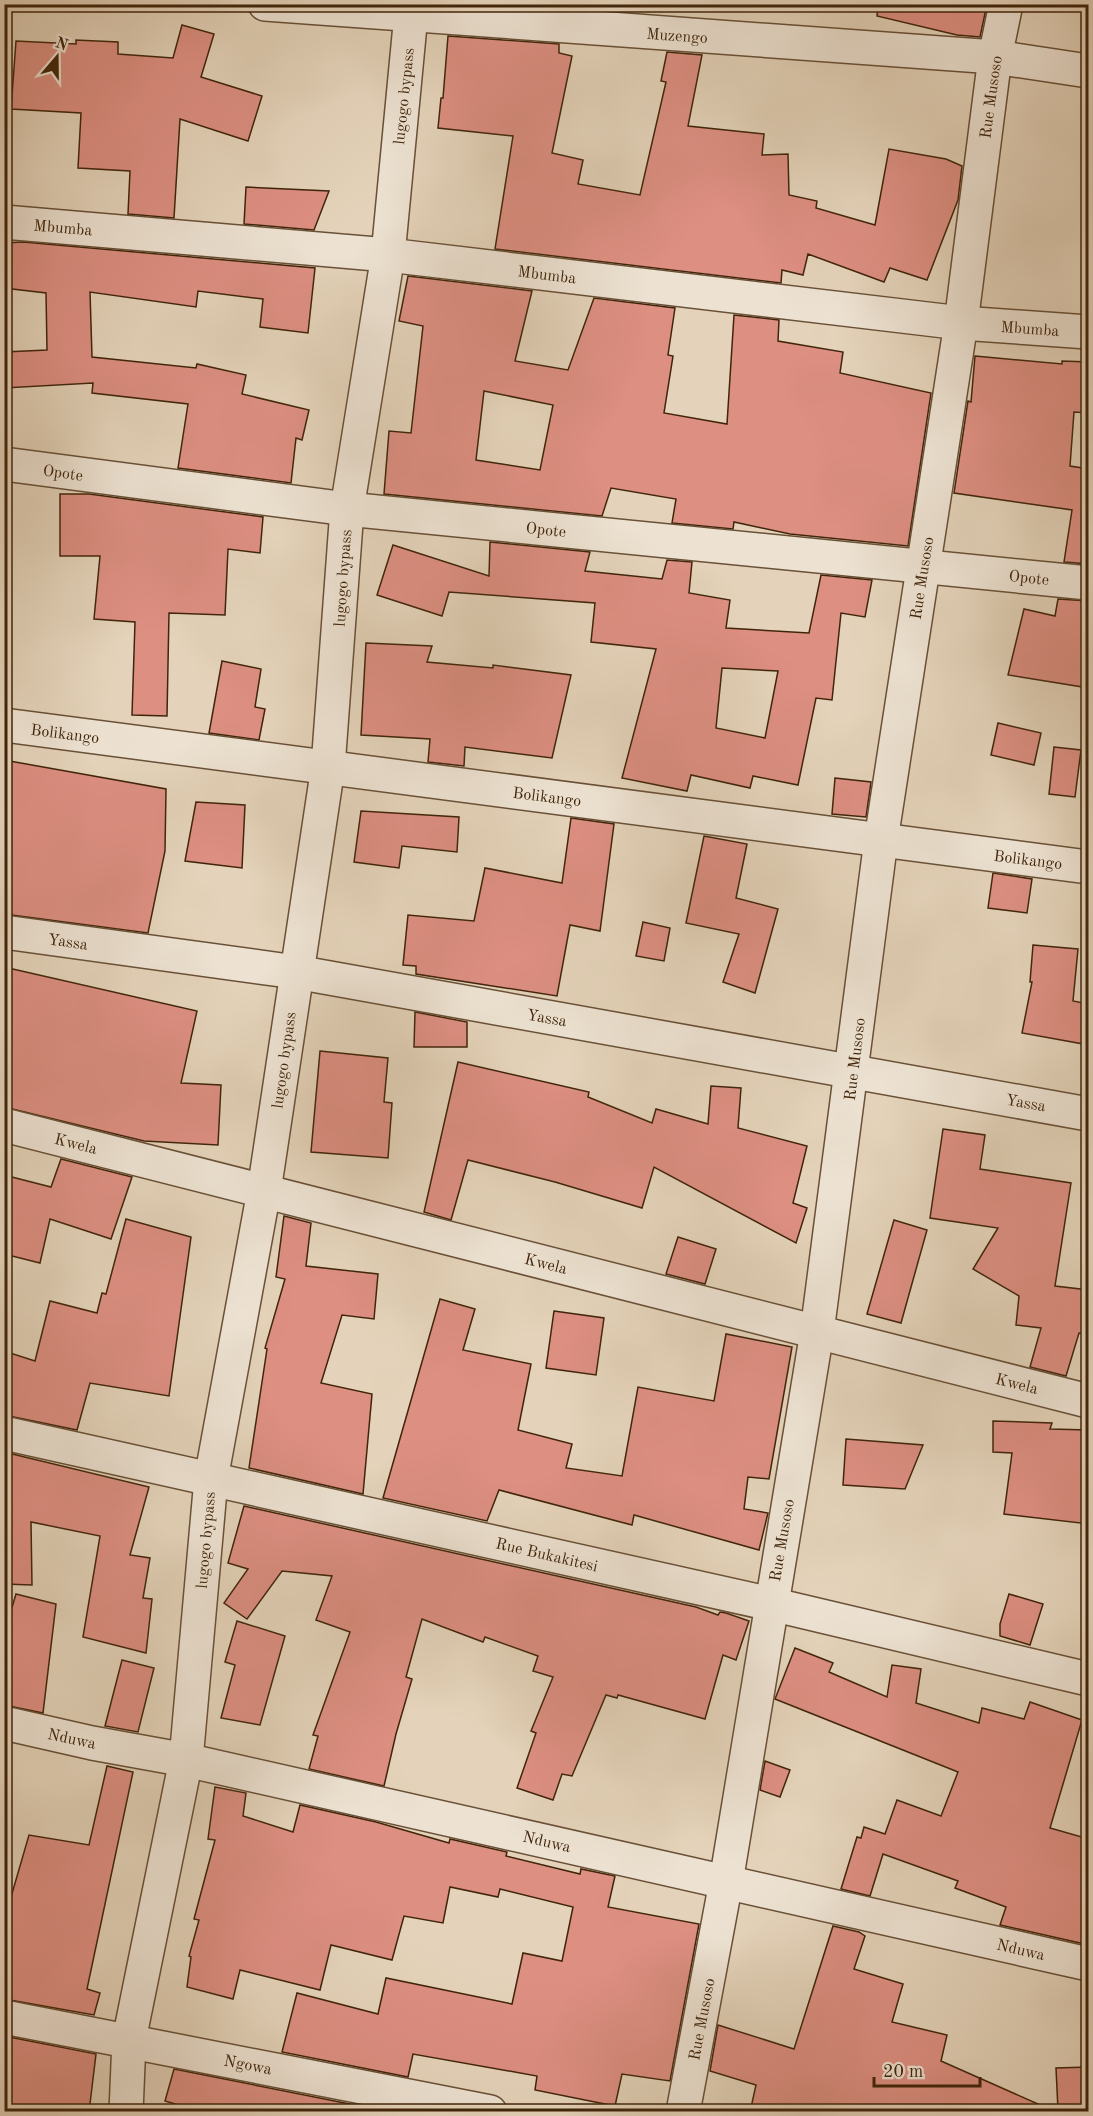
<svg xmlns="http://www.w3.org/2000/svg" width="1093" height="2116" viewBox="0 0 1093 2116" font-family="'Old Standard TT',serif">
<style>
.building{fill:#dd8f82;stroke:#40250b;stroke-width:1.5;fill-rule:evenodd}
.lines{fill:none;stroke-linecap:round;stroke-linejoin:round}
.minor-casing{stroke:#695037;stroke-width:36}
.minor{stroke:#ede2d2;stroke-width:33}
.labels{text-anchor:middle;stroke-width:5;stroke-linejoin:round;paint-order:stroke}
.street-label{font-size:16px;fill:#40250b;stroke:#ede2d2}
</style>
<rect width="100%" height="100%" fill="#e4d3ba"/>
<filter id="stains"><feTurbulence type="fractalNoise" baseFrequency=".00333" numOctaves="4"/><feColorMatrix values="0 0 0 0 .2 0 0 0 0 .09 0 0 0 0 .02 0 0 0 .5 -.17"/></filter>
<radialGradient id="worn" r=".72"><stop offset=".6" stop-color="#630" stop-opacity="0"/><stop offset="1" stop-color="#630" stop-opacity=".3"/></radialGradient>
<g class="building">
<polygon points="878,4 987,4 980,37 957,35 877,16"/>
<polygon points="182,25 214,34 201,77 262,96 248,141 180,119 174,218 128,214 130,171 78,168 81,113 11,109 16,41 76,44 76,40 118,42 118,54 173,58"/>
<polygon points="448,36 559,44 559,53 572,56 552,153 583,160 578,184 640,195 666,82 661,81 667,52 702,55 688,126 764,134 762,155 788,154 789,195 817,201 816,208 875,225 889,149 946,159 962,166 958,200 927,280 890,268 884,282 808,254 803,275 782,270 781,283 495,249 513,136 438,128 441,98 443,98"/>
<polygon points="246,187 329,191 314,230 244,224"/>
<polygon points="23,242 315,268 308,333 260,327 263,299 198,291 196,307 90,292 92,357 196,368 197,364 246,375 242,394 309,410 302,440 296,438 291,483 178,468 188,404 92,393 93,383 4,388 4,352 47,350 46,293 4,288 4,243"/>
<path d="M408 276 532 291 515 361 568 370 594 298 675 308 668 355 673 356 664 413 727 424 734 315 779 320 778 341 843 352 840 373 931 393 908 546 790 534 734 522 733 529 672 523 676 499 611 488 602 516 384 494 389 431 411 433 423 326 399 321ZM484 391 553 405 540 470 476 460Z"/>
<polygon points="975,356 1062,364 1062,361 1089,362 1089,413 1074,412 1070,466 1089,469 1089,564 1064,562 1072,510 954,493 968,401 971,402"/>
<polygon points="60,494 89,494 263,517 260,553 228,549 225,615 169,613 167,716 132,715 135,622 94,619 100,556 60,556"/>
<path d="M490 542 590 552 585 571 662 579 667 560 692 562 689 593 730 600 726 628 809 633 821 575 872 580 865 617 841 613 832 700 816 698 798 785 753 776 750 788 691 775 687 791 622 778 656 649 591 642 595 603 449 592 442 616 377 595 393 545 489 576ZM722 668 778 671 765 738 716 728Z"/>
<polygon points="1058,599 1089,601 1089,688 1008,675 1024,609 1055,616"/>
<polygon points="366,643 432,646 427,662 493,668 493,665 571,675 552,758 465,747 464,766 428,762 430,739 361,735"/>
<polygon points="222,661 261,669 255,707 265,709 259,740 209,733"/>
<polygon points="998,723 1041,733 1034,765 991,755"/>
<polygon points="1054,747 1081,750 1075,797 1049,794"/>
<polygon points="4,760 166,789 165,851 148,933 4,914"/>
<polygon points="835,778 871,782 866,817 832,814"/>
<polygon points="196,802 245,805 242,868 185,861"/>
<polygon points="361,811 459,817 457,852 402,846 399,868 354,862"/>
<polygon points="571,818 614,824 600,931 570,925 557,996 416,974 416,966 403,965 408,915 474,921 485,868 562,883"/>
<polygon points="704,836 747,844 736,898 778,909 755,993 723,982 739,934 686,923"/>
<polygon points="993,873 1032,879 1027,913 988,908"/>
<polygon points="643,922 670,928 664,961 636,956"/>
<polygon points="1033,945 1078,949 1073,1001 1089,1004 1089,1045 1022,1033 1032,982 1030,982"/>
<polygon points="4,967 197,1011 181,1083 221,1085 218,1145 144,1141 4,1107"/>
<polygon points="415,1012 467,1022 467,1047 414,1047"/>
<polygon points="320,1051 388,1058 384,1102 392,1103 388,1158 311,1152"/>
<polygon points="458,1062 589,1092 588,1097 652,1123 656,1109 708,1124 711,1086 741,1088 738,1128 807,1146 793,1203 807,1208 796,1243 654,1167 642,1208 555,1182 468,1160 451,1220 424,1212"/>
<polygon points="943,1129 985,1135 980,1169 1071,1183 1055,1286 1089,1290 1089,1319 1087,1334 1079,1333 1066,1376 1030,1367 1041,1328 1016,1325 1019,1296 973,1269 998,1228 930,1218"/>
<polygon points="61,1159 132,1177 111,1239 50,1219 40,1263 4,1254 4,1175 51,1187"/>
<polygon points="284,1216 311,1223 306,1266 378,1274 374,1319 342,1315 321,1383 372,1394 363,1494 249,1468 267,1349 265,1348 285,1279 276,1277"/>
<polygon points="126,1219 191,1237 169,1396 90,1383 77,1430 4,1415 4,1351 35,1361 50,1301 97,1313 102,1293 106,1294"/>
<polygon points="894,1220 927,1230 901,1323 867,1314"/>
<polygon points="678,1237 716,1249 705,1284 666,1274"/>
<polygon points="440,1299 475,1309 463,1350 531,1364 518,1430 572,1444 566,1468 622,1476 638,1387 714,1401 726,1334 792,1347 769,1479 748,1477 744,1509 768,1513 759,1550 634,1515 632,1525 499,1490 487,1521 383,1498"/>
<polygon points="554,1311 604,1318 596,1375 546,1368"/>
<polygon points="993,1421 1052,1423 1050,1429 1089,1430 1089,1524 1004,1514 1012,1453 993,1452"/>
<polygon points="846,1439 923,1445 905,1489 843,1485"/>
<polygon points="4,1452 149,1487 130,1555 150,1558 143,1598 152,1599 146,1653 83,1637 100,1536 31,1522 32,1585 4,1584"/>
<polygon points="244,1506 696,1607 718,1615 720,1612 726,1613 749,1621 736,1660 723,1655 705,1719 618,1695 617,1698 606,1695 572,1776 562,1774 553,1800 517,1788 536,1733 531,1731 553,1677 533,1671 538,1656 485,1637 483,1642 422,1619 406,1677 412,1679 396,1734 384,1786 309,1769 318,1736 313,1735 350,1632 316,1620 332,1576 282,1571 247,1619 224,1603 248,1569 228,1563"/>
<polygon points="16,1594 56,1604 43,1713 4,1705 4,1634"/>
<polygon points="1009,1594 1043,1604 1030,1645 1000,1636 1000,1624"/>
<polygon points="237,1621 285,1636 260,1725 221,1718 235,1665 225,1662"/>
<polygon points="795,1648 833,1663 829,1672 887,1697 892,1665 921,1669 916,1703 979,1723 982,1708 1024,1719 1030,1702 1082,1720 1050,1828 1089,1839 1089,1945 1000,1925 1006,1907 955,1888 958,1881 883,1854 870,1896 841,1889 857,1837 861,1838 864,1827 885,1834 897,1800 941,1816 958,1772 775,1699"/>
<polygon points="122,1660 154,1668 138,1732 105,1726"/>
<polygon points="765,1761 790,1770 780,1797 760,1790"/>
<polygon points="107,1766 133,1772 87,1989 100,1993 94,2015 4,1999 4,1921 29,1835 89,1845"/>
<polygon points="215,1787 246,1793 243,1816 293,1832 300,1805 376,1822 449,1843 450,1839 507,1852 506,1856 580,1874 581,1869 615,1876 608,1907 699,1924 670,2081 622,2074 615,2106 535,2090 537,2076 413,2054 408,2077 282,2052 297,1993 378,2014 386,1978 512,2004 523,1953 562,1961 573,1907 500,1889 498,1897 450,1887 443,1923 404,1916 392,1960 331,1945 320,1990 240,1970 233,1999 187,1987 191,1957 189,1956 199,1920 194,1919 215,1840 208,1839"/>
<polygon points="833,1926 859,1932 865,1936 854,1969 903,1984 892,2022 947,2035 941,2061 1056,2112 750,2112 756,2085 710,2071 718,2025 794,2049"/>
<polygon points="4,2036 96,2054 89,2112 4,2112"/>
<polygon points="1089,2067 1089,2109 1058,2110 1056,2068"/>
<polygon points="174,2069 390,2112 224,2112 193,2106 192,2109 165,2101"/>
</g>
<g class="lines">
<defs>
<g id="minor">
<polyline points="265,4 995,57 1088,71"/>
<polyline points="4,222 388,255 961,323 1088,332"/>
<polyline points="4,464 347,509 1088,583"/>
<polyline points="4,725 1088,867"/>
<polyline points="4,932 296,972 1088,1114"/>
<polyline points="4,1125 1088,1401"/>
<polyline points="4,1433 771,1604 1088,1679"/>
<polyline points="4,1723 92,1743 186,1760 1088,1964"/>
<polyline points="4,2017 490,2112"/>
<polyline points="126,2112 129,2040 186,1760 211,1479 264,1191 328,767 347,509 388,255 412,4"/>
<polyline points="683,2112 726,1882 817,1332 881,840 961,323 995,57 1006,4"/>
</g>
</defs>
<use href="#minor" class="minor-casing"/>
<use href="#minor" class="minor"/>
</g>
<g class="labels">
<g class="street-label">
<text transform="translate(677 35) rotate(4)" y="6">Muzengo</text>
<text transform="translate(403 96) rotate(-84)" y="6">lugogo bypass</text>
<text transform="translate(990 97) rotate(-82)" y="6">Rue Musoso</text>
<text transform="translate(63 227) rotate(5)" y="6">Mbumba</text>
<text transform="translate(547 274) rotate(7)" y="6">Mbumba</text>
<text transform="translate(1030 328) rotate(4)" y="6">Mbumba</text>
<text transform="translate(63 472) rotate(8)" y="6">Opote</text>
<text transform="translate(546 529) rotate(6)" y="6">Opote</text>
<text transform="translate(1029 577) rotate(6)" y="6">Opote</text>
<text transform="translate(342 578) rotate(-86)" y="6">lugogo bypass</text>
<text transform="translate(921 578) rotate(-81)" y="6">Rue Musoso</text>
<text transform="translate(65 733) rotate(7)" y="6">Bolikango</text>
<text transform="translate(547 796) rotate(7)" y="6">Bolikango</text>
<text transform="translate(1028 859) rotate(7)" y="6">Bolikango</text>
<text transform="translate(68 941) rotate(8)" y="6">Yassa</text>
<text transform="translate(547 1017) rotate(10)" y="6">Yassa</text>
<text transform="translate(854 1059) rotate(-83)" y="6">Rue Musoso</text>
<text transform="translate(283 1060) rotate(-82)" y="6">lugogo bypass</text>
<text transform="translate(1026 1102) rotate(10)" y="6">Yassa</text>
<text transform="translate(76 1143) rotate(14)" y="6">Kwela</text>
<text transform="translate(546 1263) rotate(14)" y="6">Kwela</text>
<text transform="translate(1017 1383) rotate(14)" y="6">Kwela</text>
<text transform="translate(205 1540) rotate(-85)" y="6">lugogo bypass</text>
<text transform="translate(781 1540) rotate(-80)" y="6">Rue Musoso</text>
<text transform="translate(547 1554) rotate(13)" y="6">Rue Bukakitesi</text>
<text transform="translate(72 1738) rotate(12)" y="6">Nduwa</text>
<text transform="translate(547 1841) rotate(13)" y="6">Nduwa</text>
<text transform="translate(1021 1949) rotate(13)" y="6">Nduwa</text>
<text transform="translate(701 2019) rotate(-79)" y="6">Rue Musoso</text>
<text transform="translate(248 2064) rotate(11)" y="6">Ngowa</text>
</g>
</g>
<rect width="1093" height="2116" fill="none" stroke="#e4d3ba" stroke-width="24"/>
<rect x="6" y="6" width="1081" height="2104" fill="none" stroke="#40250b" stroke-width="3"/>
<rect x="12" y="12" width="1069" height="2092" fill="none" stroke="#40250b" stroke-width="1.5"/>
<g transform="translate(57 57) rotate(20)" stroke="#ede2d2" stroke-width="4.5" paint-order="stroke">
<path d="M0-4.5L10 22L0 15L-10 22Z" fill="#40250b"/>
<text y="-9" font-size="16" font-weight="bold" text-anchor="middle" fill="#40250b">N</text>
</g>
<path d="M874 2077v9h106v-9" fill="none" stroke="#40250b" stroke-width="3"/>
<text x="883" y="2077" font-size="18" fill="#40250b" stroke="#ede2d2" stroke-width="4.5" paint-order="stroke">20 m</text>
<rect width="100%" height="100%" filter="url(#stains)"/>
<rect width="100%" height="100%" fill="url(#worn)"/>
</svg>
